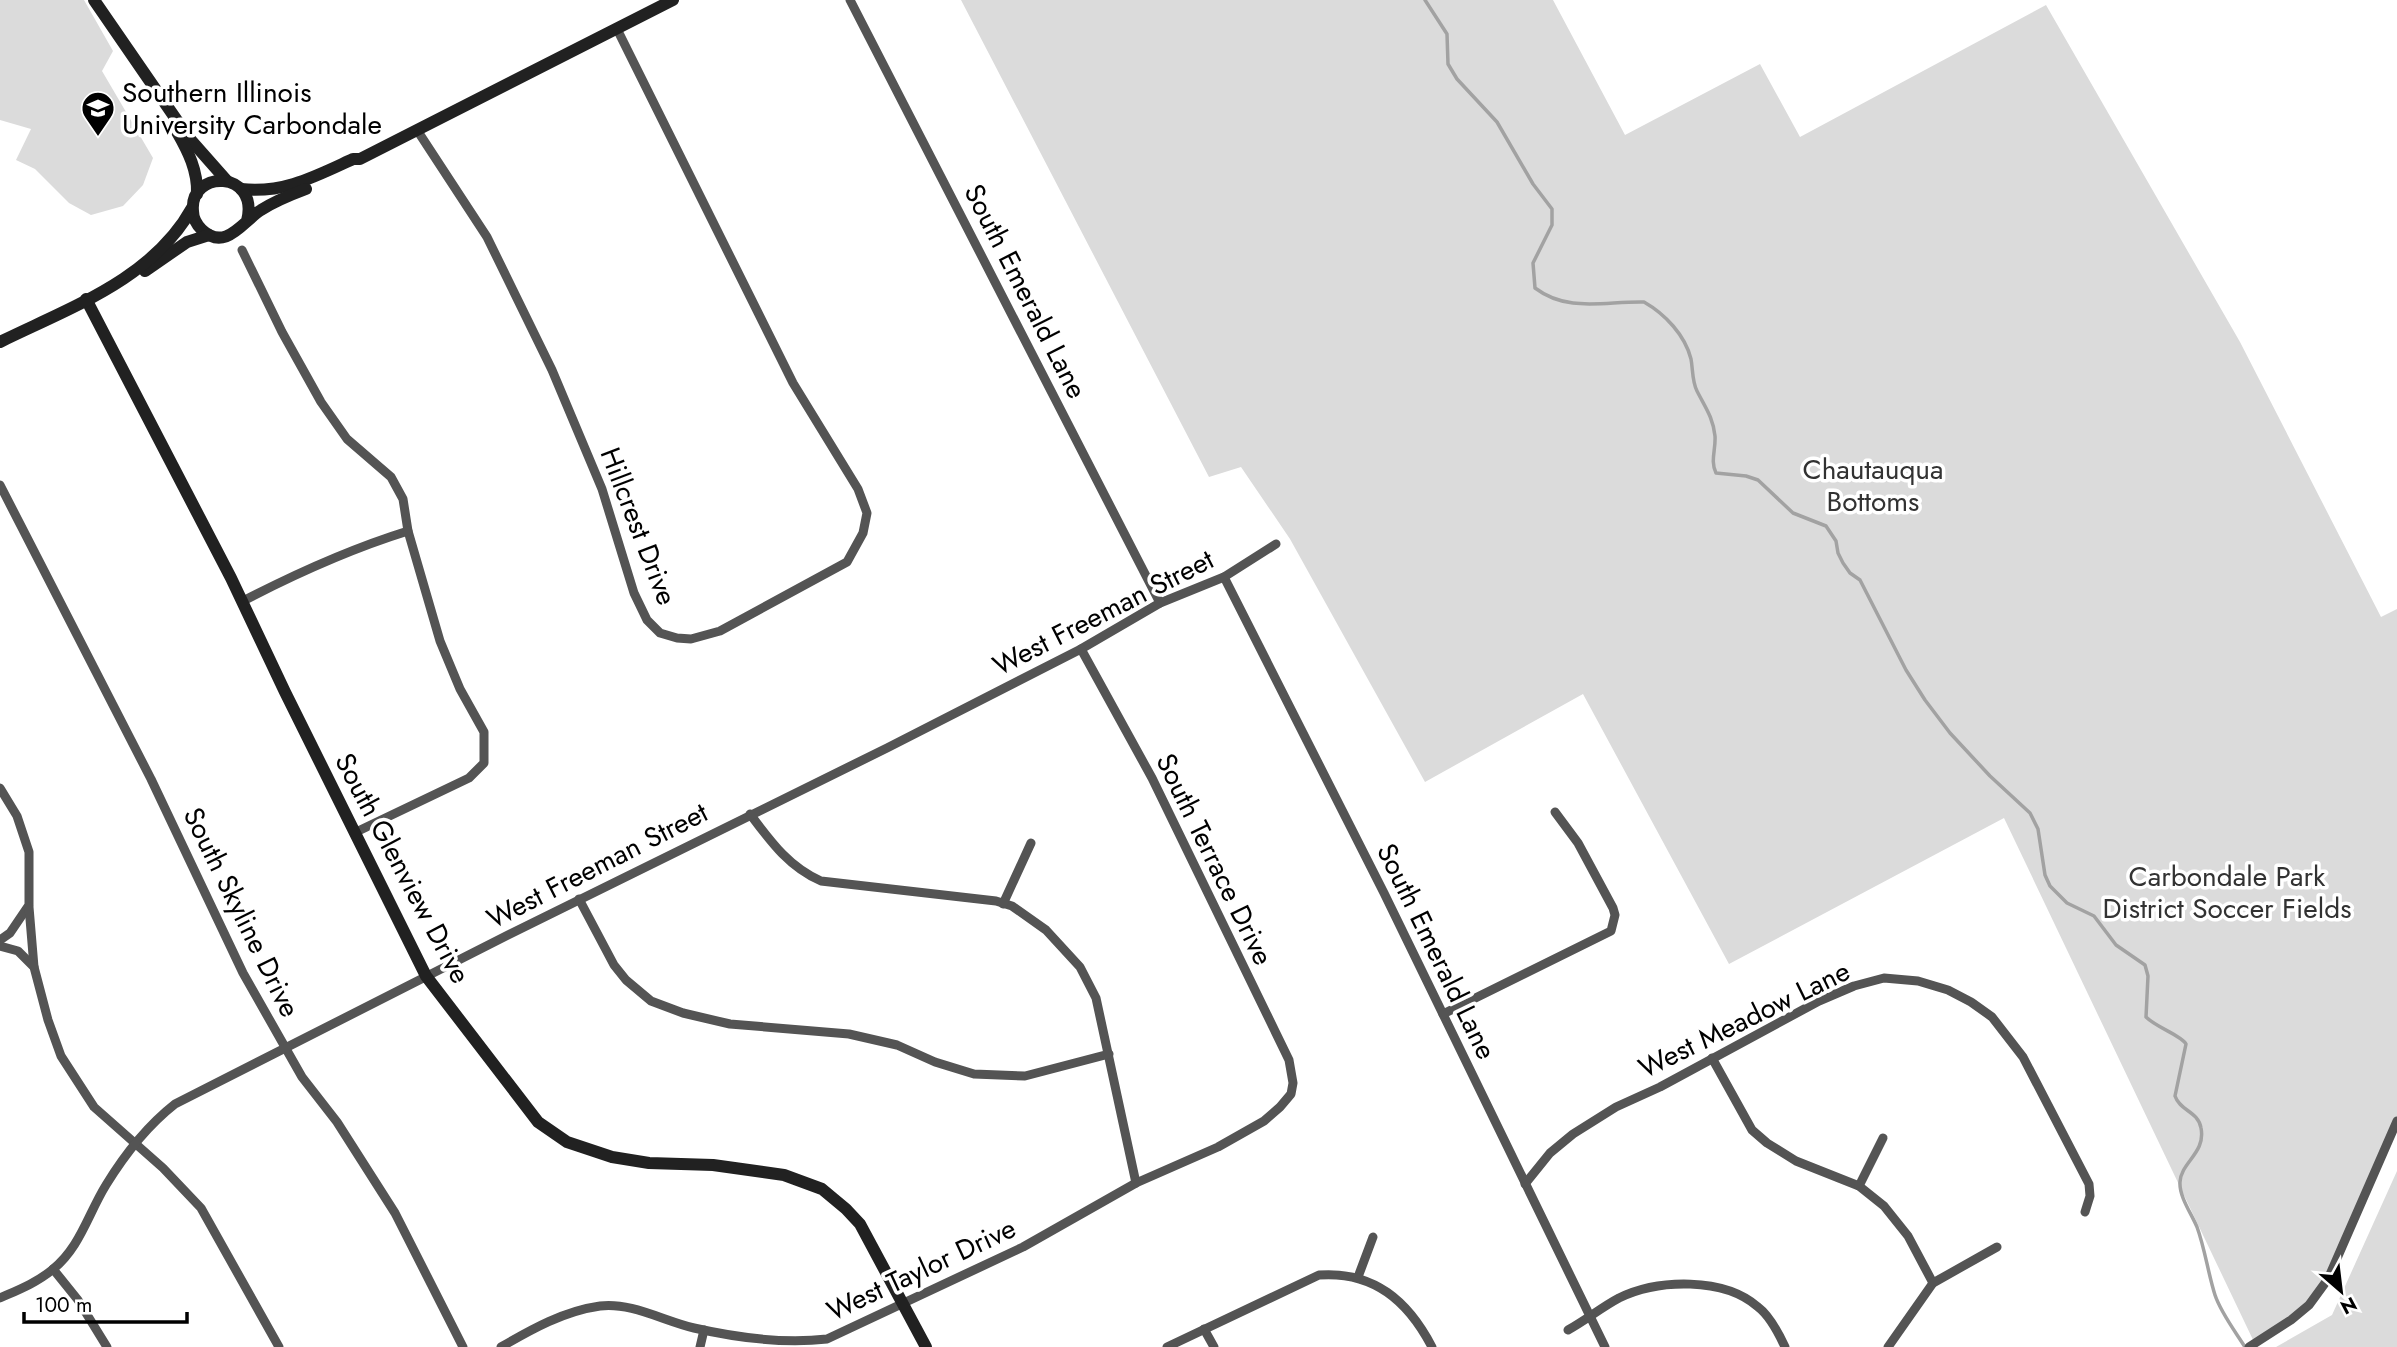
<svg xmlns="http://www.w3.org/2000/svg" width="2397" height="1347" viewBox="0 0 2397 1347" font-family="Jost,sans-serif">
<style>
.green{fill:#dbdbdb}
.lines{fill:none;stroke-linecap:round;stroke-linejoin:round}
.stream{stroke:#a2a2a2;stroke-width:3.5}
.street{stroke:#545454;stroke-width:9}
.secondary{stroke:#212121;stroke-width:12}
.labels{text-anchor:middle;stroke-width:7;stroke-linejoin:round;paint-order:stroke}
.poi-label{font-size:28px;fill:#000;stroke:#fff;text-anchor:start}
.street-label{font-size:28px;fill:#000;stroke:#fff}
.park-label{font-size:28px;fill:#323232;stroke:#fff}
</style>
<rect width="100%" height="100%" fill="#fff"/>
<g class="green">
<polygon points="0,0 84,0 113,51 102,71 153,158 143,185 123,206 91,215 69,203 35,169 16,160 31,129 0,120"/>
<polygon points="961,0 1553,0 1625,135 1760,64 1800,137 2046,5 2240,342 2381,617 2397,609 2397,1121 2318,1294 2255,1344 2004,818 1729,964 1583,694 1425,782 1290,539 1241,467 1209,477"/>
<polygon points="2397,1171 2397,1347 2276,1347 2332,1315"/>
</g>
<g class="lines">
<path class="stream" d="M1425 0 1447 34 1448 64 1457 79 1497 122 1533 184 1552 209V225L1533 263 1535 288C1568 313 1605 301 1644 302 1665 314 1685 335 1691 359 1693 370 1692 381 1697 391 1705 407 1713 417 1715 436 1716 449 1710 461 1716 473L1746 476 1758 480 1793 513 1826 526 1836 541 1838 553 1843 563 1850 573 1860 580 1906 670 1925 700 1950 733 1990 776 2030 813 2038 829 2045 875 2050 886 2067 903 2094 916 2116 945 2145 965 2148 976 2146 1017C2157 1028 2181 1035 2186 1044L2175 1096C2180 1111 2198 1111 2201 1128 2206 1153 2181 1162 2180 1182 2179 1196 2191 1213 2197 1227 2205 1249 2208 1273 2215 1295 2221 1313 2235 1331 2245 1347"/>
<g class="street">
<polyline points="850,0 1160,603"/>
<polyline points="417,130 487,237 552,370 602,489 634,593 647,620 660,633 677,638 691,639 720,631 847,562 863,533 867,513 858,489 793,383 617,29"/>
<polyline points="242,250 282,332 321,402 347,439 391,477 403,499 408,531 440,641 460,689 484,732 484,763 469,778 354,833"/>
<polyline points="0,485 151,779 243,973 302,1077 337,1122 395,1213 463,1347"/>
<polyline points="1224,577 1384,893 1605,1347"/>
<path d="M243 601C297 573 350 549 408 531"/>
<polyline points="0,788 17,816 29,852 29,905 10,933 0,940"/>
<path d="M750 814C771 842 789 867 821 881L996 901 1012 906 1046 930 1080 967 1096 998 1136 1183"/>
<polyline points="579,899 614,965 626,980 651,1001 683,1013 730,1024 849,1034 897,1045 935,1062 974,1074 1025,1076 1109,1054"/>
<polyline points="1003,904 1031,843"/>
<polyline points="29,907 34,967"/>
<polyline points="0,946 18,951 34,967 48,1020 61,1056 94,1107 163,1168 201,1208 279,1347"/>
<polyline points="1443,1014 1611,931 1615,915 1613,908 1578,843 1555,812"/>
<polyline points="1712,1058 1752,1130 1767,1143 1796,1161 1859,1186 1884,1206 1908,1236 1933,1283"/>
<polyline points="1525,1184 1550,1153 1573,1134 1616,1107 1660,1087 1819,1001 1854,986 1884,978 1918,981 1948,990 1971,1002 1992,1017 2023,1057 2089,1184 2090,1196 2085,1212"/>
<polyline points="1859,1186 1883,1138"/>
<polyline points="53,1269 78,1300 107,1347"/>
<polyline points="1358,1277 1373,1237"/>
<path d="M0 1298C18 1290 36 1283 52 1270 80 1248 88 1214 106 1185 125 1154 147 1126 175 1104L508 935 887 748 1081 649 1160 603 1224 577 1276 544"/>
<polyline points="1204,1329 1214,1347"/>
<path d="M1568 1330C1586 1320 1602 1307 1619 1298 1658 1279 1724 1277 1758 1307 1770 1316 1779 1334 1785 1347"/>
<path d="M501 1347C532 1329 564 1311 600 1306 631 1302 664 1321 694 1328 738 1338 783 1344 827 1339L1023 1247 1136 1183 1218 1147 1264 1121 1280 1107 1291 1094 1293 1083 1289 1060 1152 778 1081 649"/>
<polyline points="700,1347 704,1330"/>
<path d="M1167 1347 1319 1275C1374 1271 1408 1301 1432 1347"/>
<polyline points="1888,1347 1933,1283 1997,1247"/>
<polyline points="2249,1347 2291,1320 2309,1305 2328,1279 2397,1121"/>
</g>
<g class="secondary">
<polyline points="94,0 189,138 227,181"/>
<path d="M177 132C188 151 198 171 197 194"/>
<path d="M241 189C283 194 316 176 353 159H360L673 0"/>
<path d="M247 221C260 170 189 169 193 211 193 219 197 225 202 230 226 252 243 221 261 210 275 201 290 195 306 189"/>
<polyline points="145,271 187,242 209,235"/>
<polyline points="86,299 231,578 285,692 426,976 538,1122 567,1142 612,1157 649,1163 713,1165 784,1175 822,1189 846,1209 860,1224 926,1347"/>
<path d="M0 342C69 308 153 279 192 208"/>
</g>
</g>
<defs>
<symbol id="university-pin" viewBox="-11 -11 22 30"><path d="M0 17L-7.5 6A9.5 9.5 0 1 1 7.5 6Z" fill="#000" stroke="#fff"/><path d="M0-5L7-2L0 1L-7-2ZM-4 1L0 2.5L4 1V4Q0 6-4 4Z" fill="#fff"/></symbol>
</defs>
<g fill-rule="evenodd">
<use href="#university-pin" x="79" y="89" width="38" height="52"/>
</g>
<g class="labels">
<g class="poi-label">
<text x="122" y="102">Southern Illinois<tspan x="122" dy="32">University Carbondale</tspan></text>
</g>
<g class="street-label">
<text transform="translate(1026 291) rotate(63)" y="10">South Emerald Lane</text>
<text transform="translate(639 526) rotate(69)" y="10">Hillcrest Drive</text>
<text transform="translate(1103 612) rotate(-27)" y="10">West Freeman Street</text>
<text transform="translate(1215 859) rotate(64)" y="10">South Terrace Drive</text>
<text transform="translate(597 865) rotate(-27)" y="10">West Freeman Street</text>
<text transform="translate(403 868) rotate(62)" y="10">South Glenview Drive</text>
<text transform="translate(242 912) rotate(64)" y="10">South Skyline Drive</text>
<text transform="translate(1437 951) rotate(64)" y="10">South Emerald Lane</text>
<text transform="translate(1744 1019) rotate(-26)" y="10">West Meadow Lane</text>
<text transform="translate(921 1269) rotate(-25)" y="10">West Taylor Drive</text>
</g>
<g class="park-label">
<text x="1873" y="479">Chautauqua<tspan x="1873" dy="32">Bottoms</tspan></text>
<text x="2227" y="886">Carbondale Park<tspan x="2227" dy="32">District Soccer Fields</tspan></text>
</g>
</g>
<g transform="translate(2341 1291) rotate(152)" stroke="#ffffff" stroke-width="5" paint-order="stroke">
<path d="M0-5L12 26L0 18L-12 26Z" fill="#000000"/>
<text y="-10" font-size="19" font-weight="bold" text-anchor="middle" fill="#000000">N</text>
</g>
<path d="M24 1312v10h163v-10" fill="none" stroke="#000000" stroke-width="3.5"/>
<text x="35" y="1312" font-size="21" fill="#000000" stroke="#ffffff" stroke-width="5" paint-order="stroke">100 m</text>
</svg>
